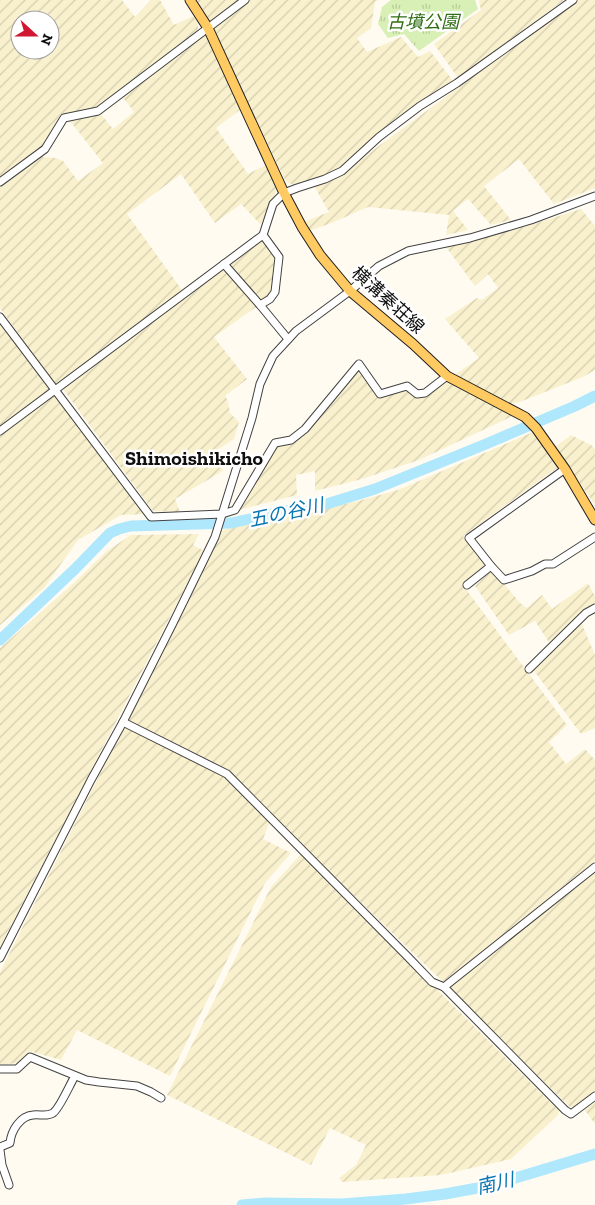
<svg xmlns="http://www.w3.org/2000/svg" width="595" height="1205" viewBox="0 0 595 1205" font-family="'Zilla Slab','Noto Sans JP',serif">
<style>
.farmland{fill:url(#farmland-furrows);fill-rule:evenodd}
.park{fill:url(#park-tufts)}
.lines{fill:none;stroke-linecap:round;stroke-linejoin:round}
.river{stroke:#afe7fd;stroke-width:11}
.minor-casing{stroke:#424242;stroke-width:9}
.major-casing{stroke:#202020;stroke-width:11}
.minor{stroke:#fff;stroke-width:7}
.major{stroke:#ffca61;stroke-width:9}
.labels{text-anchor:middle;stroke-width:5;stroke-linejoin:round;paint-order:stroke}
.park-label{font-size:18px;font-style:italic;fill:#316f17;stroke:#fff}
.street-label{font-size:18px;fill:#0f0f0f;stroke:#fff}
.water-label{font-size:19px;font-style:italic;fill:#0976b0;stroke:#fff}
.quarter-label{font-size:20px;font-weight:bold;fill:#0f0f0f;stroke:#fff}
</style>
<defs>
<pattern id="farmland-furrows" width="10" height="10" patternUnits="userSpaceOnUse" patternTransform="scale(1.25)"><rect width="10" height="10" fill="#f9f1cd"/><path d="M-1 1l2-2M0 10L10 0M9 11l2-2" fill="none" stroke="#d4cdaf"/></pattern>
<pattern id="park-tufts" width="24" height="20" patternUnits="userSpaceOnUse" patternTransform="scale(1.25)"><rect width="24" height="20" fill="#d8efb5"/><path d="M3 7l-1-3M5 7V3M7 7l1-3M15 17l-1-3M17 17v-4M19 17l1-3" fill="none" stroke="#b8cc9a"/></pattern>
</defs>
<rect width="100%" height="100%" fill="#fffbf1"/>
<g class="farmland">
<path d="M0 0H122L135 17 151 0H160L174 25 193 16 198 23V33L95 108 60 115 41 148 0 178ZM20 20H50V50H20Z"/>
<polygon points="197,0 379,0 375,2 371,28 357,38 367,52 401,37 418,57 430,51 454,82 341,168 297,186 289,183 285,180 209,21"/>
<polygon points="480,0 564,0 458,78 434,44 481,10 479,1"/>
<polygon points="578,0 595,0 595,188 554,204 519,159 484,186 511,220 491,225 468,199 453,211 468,230 446,235 449,215 368,207 334,222 309,231 304,222 329,212 314,186 342,173"/>
<polygon points="206,32 240,110 216,128 248,174 266,165 276,188 275,195 261,225 241,204 215,223 181,174 127,214 182,290 57,386 0,308 0,188 41,157 56,158 63,161 78,181 103,163 70,121 100,113 113,129 134,112 122,96"/>
<polygon points="581,209 595,226 595,370 583,377 517,403 510,403 453,376 479,358 445,319 477,298 482,300 498,288 488,274 475,286 446,247 527,226"/>
<polygon points="264,239 277,257 272,293 256,307 214,337 247,379 225,396 228,401 230,413 239,422 234,439 211,454 223,471 175,499 180,512 153,511 63,389"/>
<polygon points="0,317 147,514 121,515 78,540 44,588 0,625"/>
<polygon points="358,368 378,397 406,389 416,397 426,397 445,380 475,396 515,415 419,460 362,479 315,491 315,471 296,475 297,495 238,510 276,445 292,441"/>
<polygon points="533,432 557,468 463,536 485,565 462,584 567,725 549,742 566,764 585,749 595,760 595,861 443,982 272,816 263,839 291,853 265,883 170,1076 77,1030 61,1060 29,1051 17,1063 0,1065 0,972 218,540 222,530 354,502 398,490"/>
<polygon points="571,435 591,445 595,449 595,505 555,447"/>
<polygon points="199,534 193,545 204,551 0,947 0,648 75,582 107,551 131,535"/>
<polygon points="492,570 521,604 527,608 542,595 552,609 588,583 595,596 595,607 581,622 595,655 595,728 581,734 532,668 554,650 535,621 509,635 475,586"/>
<polygon points="301,854 559,1111 558,1115 511,1159 441,1175 342,1182 339,1178 356,1165 366,1145 330,1128 311,1165 167,1095 271,887"/>
<polygon points="595,873 595,1124 584,1109 575,1107 570,1107 450,991 451,985"/>
</g>
<polygon class="park" points="391,0 475,0 478,9 419,51 404,34 388,38 378,24 382,7"/>
<g class="lines">
<g class="river">
<polyline points="0,640 75,569 110,533 119,529 131,526 231,523 304,507 320,506 375,489 486,444 575,406 595,396"/>
<polyline points="242,1205 265,1203 342,1204 406,1199 445,1194 483,1187 509,1180 595,1154"/>
</g>
<defs>
<g id="minor">
<polyline points="0,182 45,149 64,118 98,111 245,0"/>
<polyline points="224,264 260,305 288,339"/>
<polyline points="260,305 270,299 275,292 279,257 263,235"/>
<polyline points="0,317 151,517 222,514 235,510 275,443 291,440 305,429 359,364 380,394 407,386 417,394 425,393 447,376"/>
<polyline points="0,431 263,235 273,204 284,193 297,188 325,179 342,171 379,137 420,106 457,83 573,0"/>
<polyline points="491,566 504,580 532,571 545,564 553,564 595,537"/>
<polyline points="467,585 491,566 469,538 565,469"/>
<polyline points="529,669 586,613 595,608"/>
<polyline points="123,722 227,774 408,957 432,982 444,987 565,1110 571,1114 595,1096"/>
<polyline points="0,958 91,780 123,722 173,623 215,537 252,418 260,384 273,356 296,331 350,291 379,266 408,251 470,238 531,220 595,196"/>
<polyline points="444,987 595,867"/>
<polyline points="0,1069 17,1069 30,1057 86,1080 99,1082 137,1086 151,1092 161,1098"/>
<path d="M0 1147 10 1143C11 1131 20 1116 33 1115 40 1114 47 1117 53 1113 60 1108 70 1084 75 1076"/>
<polyline points="0,1150 2,1165 9,1185"/>
</g>
<polyline id="major" points="190,0 208,28 284,193 302,227 320,255 350,291 413,344 447,376 525,417 536,428 565,469 595,520"/>
</defs>
<use href="#minor" class="minor-casing"/>
<use href="#major" class="major-casing"/>
<use href="#minor" class="minor"/>
<use href="#major" class="major"/>
</g>
<g class="labels">
<g class="park-label">
<text x="423" y="28">古墳公園</text>
</g>
<g class="street-label">
<text transform="translate(388 300) rotate(42)" y="6">横溝秦荘線</text>
</g>
<g class="water-label">
<text transform="translate(286 512) rotate(-12)" y="7">五の谷川</text>
<text transform="translate(495 1183) rotate(-13)" y="7">南川</text>
</g>
<g class="quarter-label">
<text x="194" y="465">Shimoishikicho</text>
</g>
</g>
<g transform="translate(35 35) rotate(111)"><circle r="24" fill="#ffffff" stroke="#9f9f9f"/>
<path d="M0-4L9 19L0 12L-9 19Z" fill="#d01630"/>
<text y="-8" font-size="14" font-weight="bold" text-anchor="middle" fill="#0f0f0f">N</text>
</g>
</svg>
